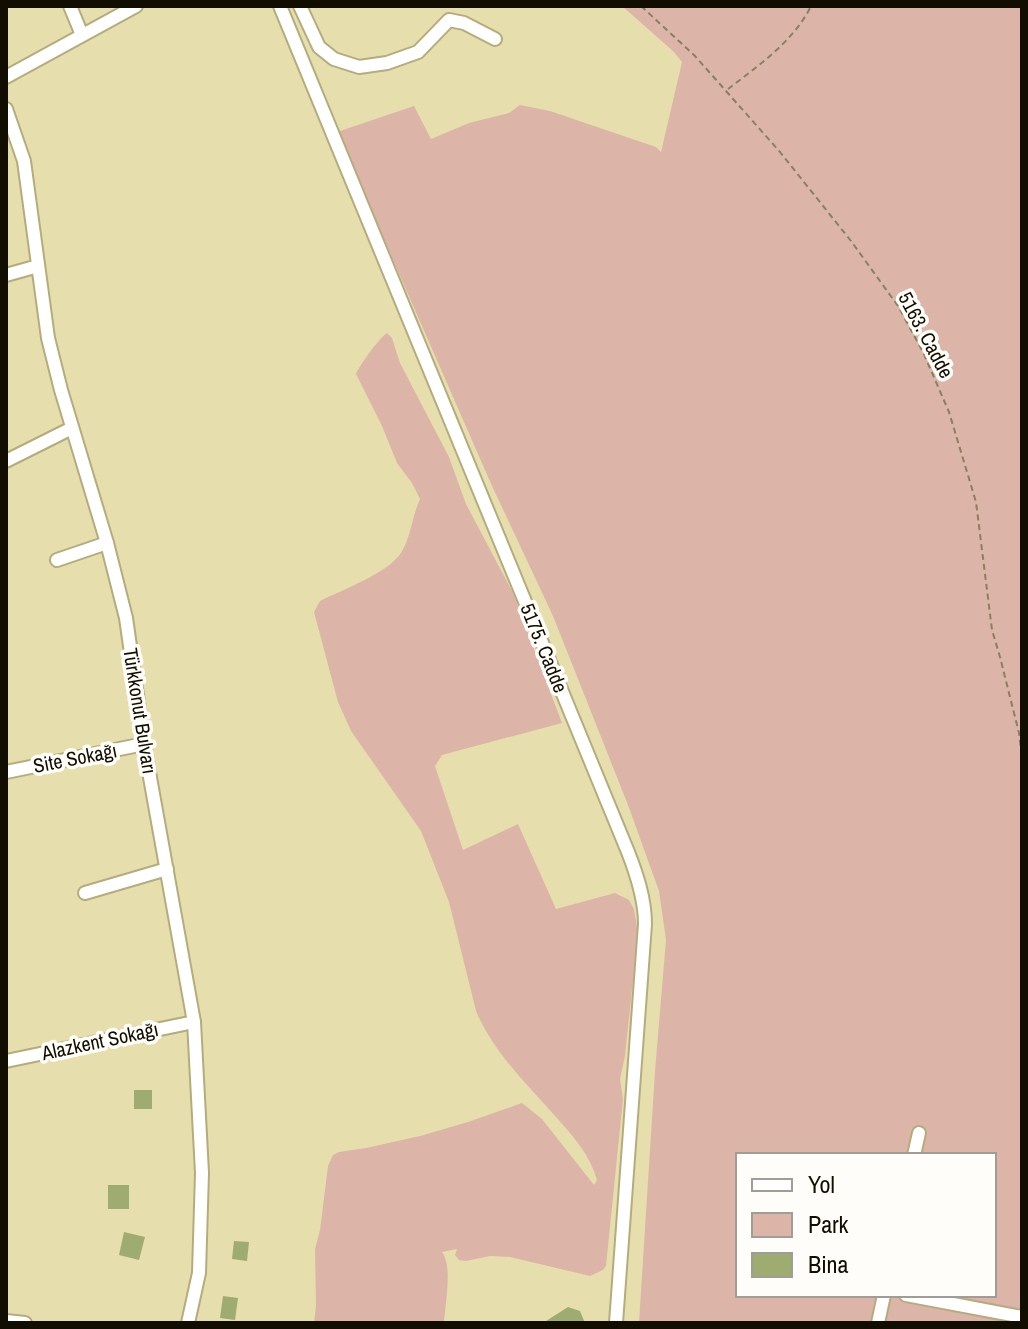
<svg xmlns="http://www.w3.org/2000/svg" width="1028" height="1329" viewBox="0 0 1028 1329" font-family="'Archivo Narrow',sans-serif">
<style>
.green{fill:#ddb5a8;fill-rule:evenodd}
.building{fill:#9fac71}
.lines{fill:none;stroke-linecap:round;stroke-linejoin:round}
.minor-casing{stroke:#b5ac7d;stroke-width:16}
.path{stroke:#888161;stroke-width:2;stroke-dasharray:6 4;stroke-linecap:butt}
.minor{stroke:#fff;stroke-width:12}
.labels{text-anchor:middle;stroke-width:7;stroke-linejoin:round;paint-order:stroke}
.street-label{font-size:20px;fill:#110e01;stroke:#fefdf9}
</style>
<rect width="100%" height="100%" fill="#e7dead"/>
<g class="green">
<path d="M622 6H1022V1323H639L655 1071 666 940 659 891 628 805 553 616 492 486 337 132 414 106 431 139 469 123 509 113 520 105 550 111 656 147 661 152 682 62 674 52ZM738 1155H994V1295H738Z"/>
<path d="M387 333 392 338 400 363 449 457 466 504 513 593 562 723 442 755 435 766 463 850 518 824 556 909 615 893 629 900 634 909 638 933 625 1056 620 1079 623 1099 606 1266 603 1270 590 1276 510 1257 490 1256 466 1261 459 1260 455 1255 457 1249 442 1252C453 1266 445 1304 444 1323H314L316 1306 315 1249 320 1230 328 1166 333 1155 339 1152 366 1148 420 1136 468 1122 522 1103 542 1119 594 1185 597 1180C590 1155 573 1136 556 1117 527 1084 493 1052 476 1011L449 902 421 831 351 731 338 702 314 612 320 601C342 590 388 573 401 553 411 537 412 516 420 499L412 483 397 463 382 426 356 374C360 365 379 338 387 333Z"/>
</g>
<g class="building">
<rect x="134" y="1090" width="18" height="19"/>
<rect x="108" y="1185" width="21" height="24"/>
<polygon points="124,1232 145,1237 139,1260 119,1255"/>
<polygon points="234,1241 249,1242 247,1261 232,1259"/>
<polygon points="223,1296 238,1298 235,1320 220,1318"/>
<polygon points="568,1307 580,1311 585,1323 543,1323"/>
</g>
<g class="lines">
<defs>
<g id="minor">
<polyline points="70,6 82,35"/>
<path d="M280 6 628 852C637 875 645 899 645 924L616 1323"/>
<polyline points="300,6 319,47 334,59 359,67 387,63 418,52 449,20 464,23 495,39"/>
<polyline points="6,77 136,6"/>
<polyline points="6,109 24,161 48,338 61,390 107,543 126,618 144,744 194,1022 202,1173 199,1273 188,1323"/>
<polyline points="6,275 38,266"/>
<polyline points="6,461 72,428"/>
<polyline points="57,560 107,543"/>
<polyline points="6,772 144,744"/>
<polyline points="85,893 167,869"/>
<polyline points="6,1061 194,1022"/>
<polyline points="914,1155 919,1133"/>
<polyline points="906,1295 1022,1317"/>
<polyline points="6,1321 25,1323"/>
<polyline points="878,1323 884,1295"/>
</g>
</defs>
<use href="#minor" class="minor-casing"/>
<g class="path">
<polyline points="641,6 695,56 780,152 851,241 898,306 923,352 949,412 976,502 992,630 1000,657 1019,733 1022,758"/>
<path d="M728 89C758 66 794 41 811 6"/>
</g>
<use href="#minor" class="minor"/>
</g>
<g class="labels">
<g class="street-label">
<text transform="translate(926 335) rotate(62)" y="7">5163. Cadde</text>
<text transform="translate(544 648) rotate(68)" y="7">5175. Cadde</text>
<text transform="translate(140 711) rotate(81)" y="7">Türkkonut Bulvarı</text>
<text transform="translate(75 758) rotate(-11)" y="7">Site Sokağı</text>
<text transform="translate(100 1041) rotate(-12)" y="7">Alazkent Sokağı</text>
</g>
</g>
<rect width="1028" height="1329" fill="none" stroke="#110e01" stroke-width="16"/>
<rect x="736" y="1153" width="260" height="144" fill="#fefdf9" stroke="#9f9d96" stroke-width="2"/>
<rect x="752" y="1179" width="40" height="12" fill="#ffffff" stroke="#9f9d96" stroke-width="2"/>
<text x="808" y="1193" font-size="24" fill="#110e01">Yol</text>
<rect x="752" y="1213" width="40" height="24" fill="#ddb5a8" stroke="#9f9d96" stroke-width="2"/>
<text x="808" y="1233" font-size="24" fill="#110e01">Park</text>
<rect x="752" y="1253" width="40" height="24" fill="#9fac71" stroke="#9f9d96" stroke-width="2"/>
<text x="808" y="1273" font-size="24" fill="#110e01">Bina</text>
</svg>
